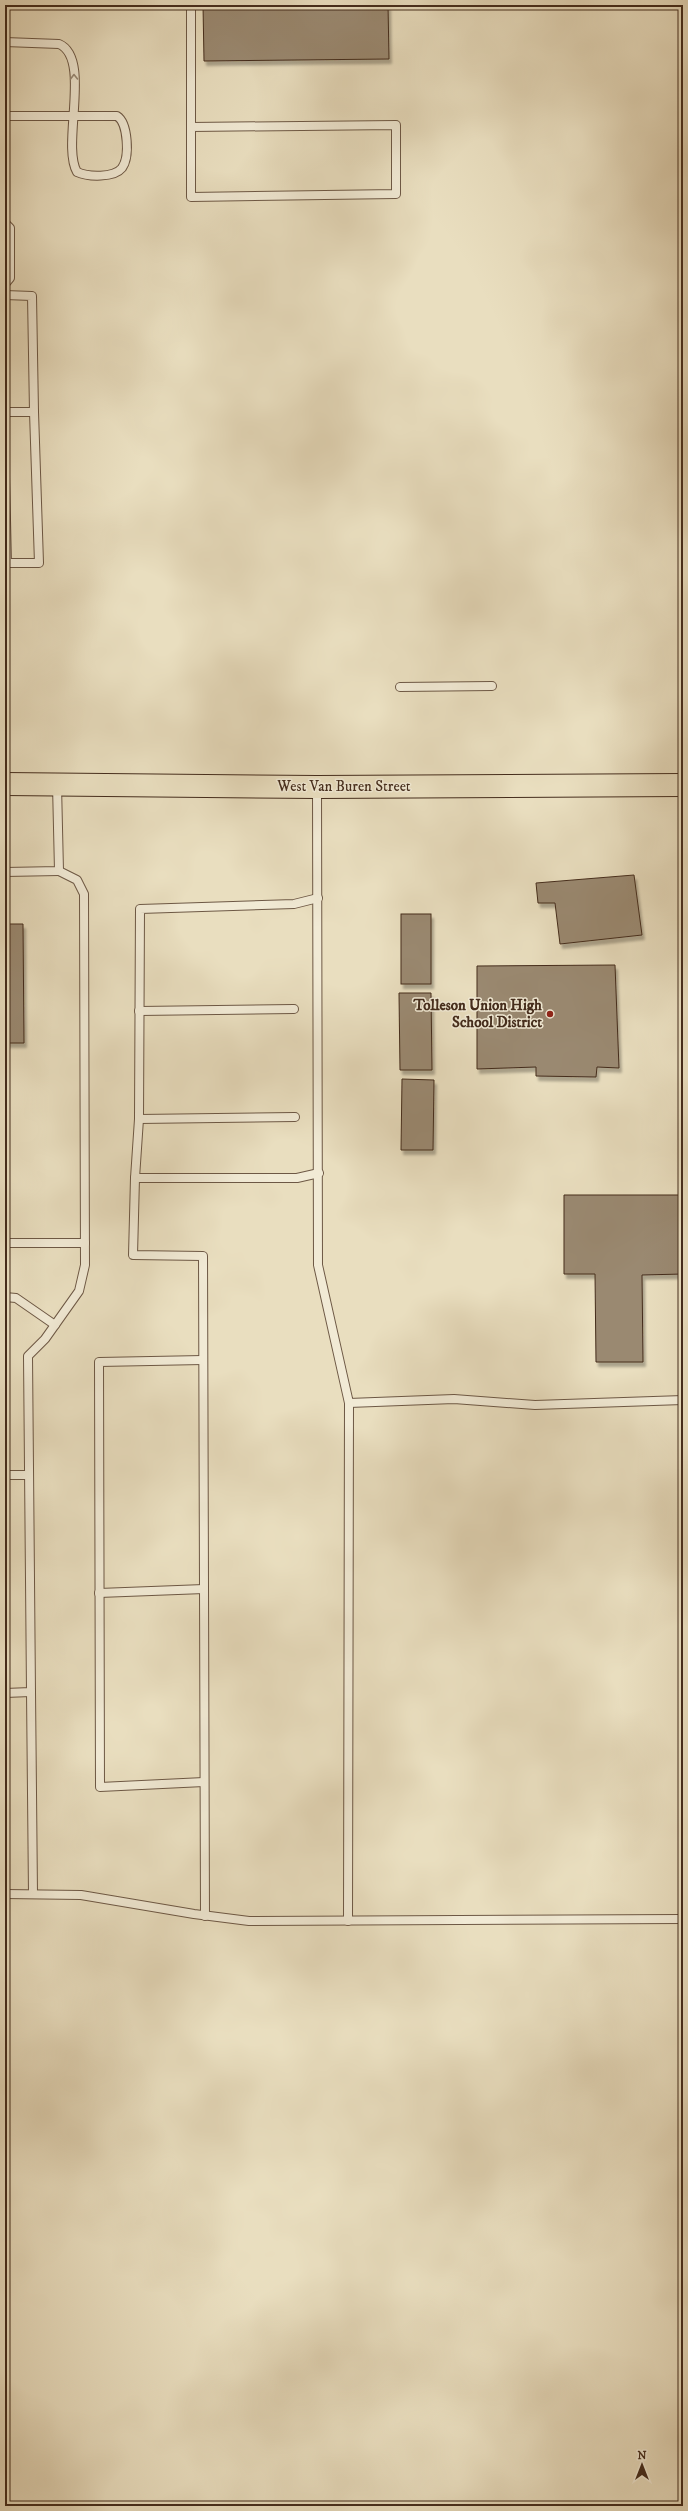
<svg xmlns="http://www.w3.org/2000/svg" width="688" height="2511" viewBox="0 0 688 2511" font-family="'IM FELL DW Pica',serif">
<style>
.building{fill:#9a8971;stroke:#442c1c;filter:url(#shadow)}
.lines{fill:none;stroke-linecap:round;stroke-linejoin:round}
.service-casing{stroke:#6d5845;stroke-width:10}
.primary-casing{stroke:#442c1c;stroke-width:24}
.service{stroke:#f1ead5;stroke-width:8}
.primary{stroke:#e9debf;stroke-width:22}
.oneway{stroke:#9a8b78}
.poi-dot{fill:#8f2418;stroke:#f1ead5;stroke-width:1.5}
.labels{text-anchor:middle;stroke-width:3;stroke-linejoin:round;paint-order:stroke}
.street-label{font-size:15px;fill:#442c1c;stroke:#f1ead5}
.poi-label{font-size:15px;font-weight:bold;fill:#442c1c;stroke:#f1ead5;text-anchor:end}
</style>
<defs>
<filter id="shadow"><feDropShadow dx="2.5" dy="4.5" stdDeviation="1" flood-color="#0004"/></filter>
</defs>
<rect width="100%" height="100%" fill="#e9debf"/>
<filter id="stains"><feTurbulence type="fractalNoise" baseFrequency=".005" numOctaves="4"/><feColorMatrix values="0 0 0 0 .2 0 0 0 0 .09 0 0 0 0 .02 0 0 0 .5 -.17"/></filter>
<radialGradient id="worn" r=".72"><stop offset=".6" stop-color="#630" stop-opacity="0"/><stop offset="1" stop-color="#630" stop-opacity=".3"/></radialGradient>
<g class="building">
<polygon points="203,5 388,5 389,59 204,61"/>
<polygon points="634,875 642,935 560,944 555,903 538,903 536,883"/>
<rect x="401" y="914" width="30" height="70"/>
<polygon points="5,924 23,924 24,1043 5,1043"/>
<polygon points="615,965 619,1068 597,1067 596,1077 536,1076 536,1067 477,1069 477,966"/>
<polygon points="399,993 431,993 432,1070 400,1070"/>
<polygon points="402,1079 434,1080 433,1150 401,1150"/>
<polygon points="564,1195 683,1195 683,1274 642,1275 643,1362 596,1362 595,1274 564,1274"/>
</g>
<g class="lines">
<defs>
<g id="service">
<path d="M5 42 59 44C92 58 61 145 77 172 88 177 114 178 122 168 130 157 128 123 117 116H5"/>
<polyline points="191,127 396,125 396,194 191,197 191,5"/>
<polyline points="5,223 10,228 10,278 5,284"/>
<polyline points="5,295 32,296 34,412 5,412"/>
<polyline points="5,477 7,563"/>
<polyline points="5,563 39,563 34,412"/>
<polyline points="400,687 492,686"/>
<polyline points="317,788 318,1265 349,1403 454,1399 535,1405 683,1400"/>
<polyline points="5,872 59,871 57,785"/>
<polyline points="139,1011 294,1009"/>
<polyline points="295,1117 139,1119 140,909 294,904 318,898"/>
<polyline points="139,1119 135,1178 297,1178 319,1173"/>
<polyline points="135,1178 133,1255 203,1256 205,1916"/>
<polyline points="5,1243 85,1243"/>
<polyline points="5,1297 16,1298 55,1325"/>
<polyline points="203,1360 99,1362 100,1787 204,1782"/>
<polyline points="5,1475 29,1475"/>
<polyline points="99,1593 204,1589"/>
<polyline points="31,1692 33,1894"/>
<polyline points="5,1693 31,1692 28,1356 45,1339 79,1291 85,1265 84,894 77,880 59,871"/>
<polyline points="5,1894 81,1895 194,1914 249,1921 683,1919"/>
<polyline points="348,1921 349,1403"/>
</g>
<polyline id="primary" points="5,784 317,787 683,785"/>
</defs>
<use href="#service" class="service-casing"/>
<use href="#primary" class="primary-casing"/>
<use href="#service" class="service"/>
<use href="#primary" class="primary"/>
</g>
<defs><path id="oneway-chevron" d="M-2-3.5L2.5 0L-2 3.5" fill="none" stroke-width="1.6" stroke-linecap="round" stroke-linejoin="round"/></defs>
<use class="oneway" href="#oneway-chevron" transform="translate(74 77) rotate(-91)"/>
<circle class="poi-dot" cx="550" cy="1014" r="4"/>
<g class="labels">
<g class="street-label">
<text x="344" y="791">West Van Buren Street</text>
</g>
<g class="poi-label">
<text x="542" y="1010">Tolleson Union High<tspan x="542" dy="17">School District</tspan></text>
</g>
</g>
<rect width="688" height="2511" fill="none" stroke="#e9debf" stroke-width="20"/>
<rect x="6" y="6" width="676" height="2499" fill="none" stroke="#442c1c" stroke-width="2"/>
<rect x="10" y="10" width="668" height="2491" fill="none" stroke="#442c1c"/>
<g transform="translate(642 2465)" stroke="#f1ead5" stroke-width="3" paint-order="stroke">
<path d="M0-3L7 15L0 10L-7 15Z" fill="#442c1c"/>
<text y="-6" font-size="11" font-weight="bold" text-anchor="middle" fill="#442c1c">N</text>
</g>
<rect width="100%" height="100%" filter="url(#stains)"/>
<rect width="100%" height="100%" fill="url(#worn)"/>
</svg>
